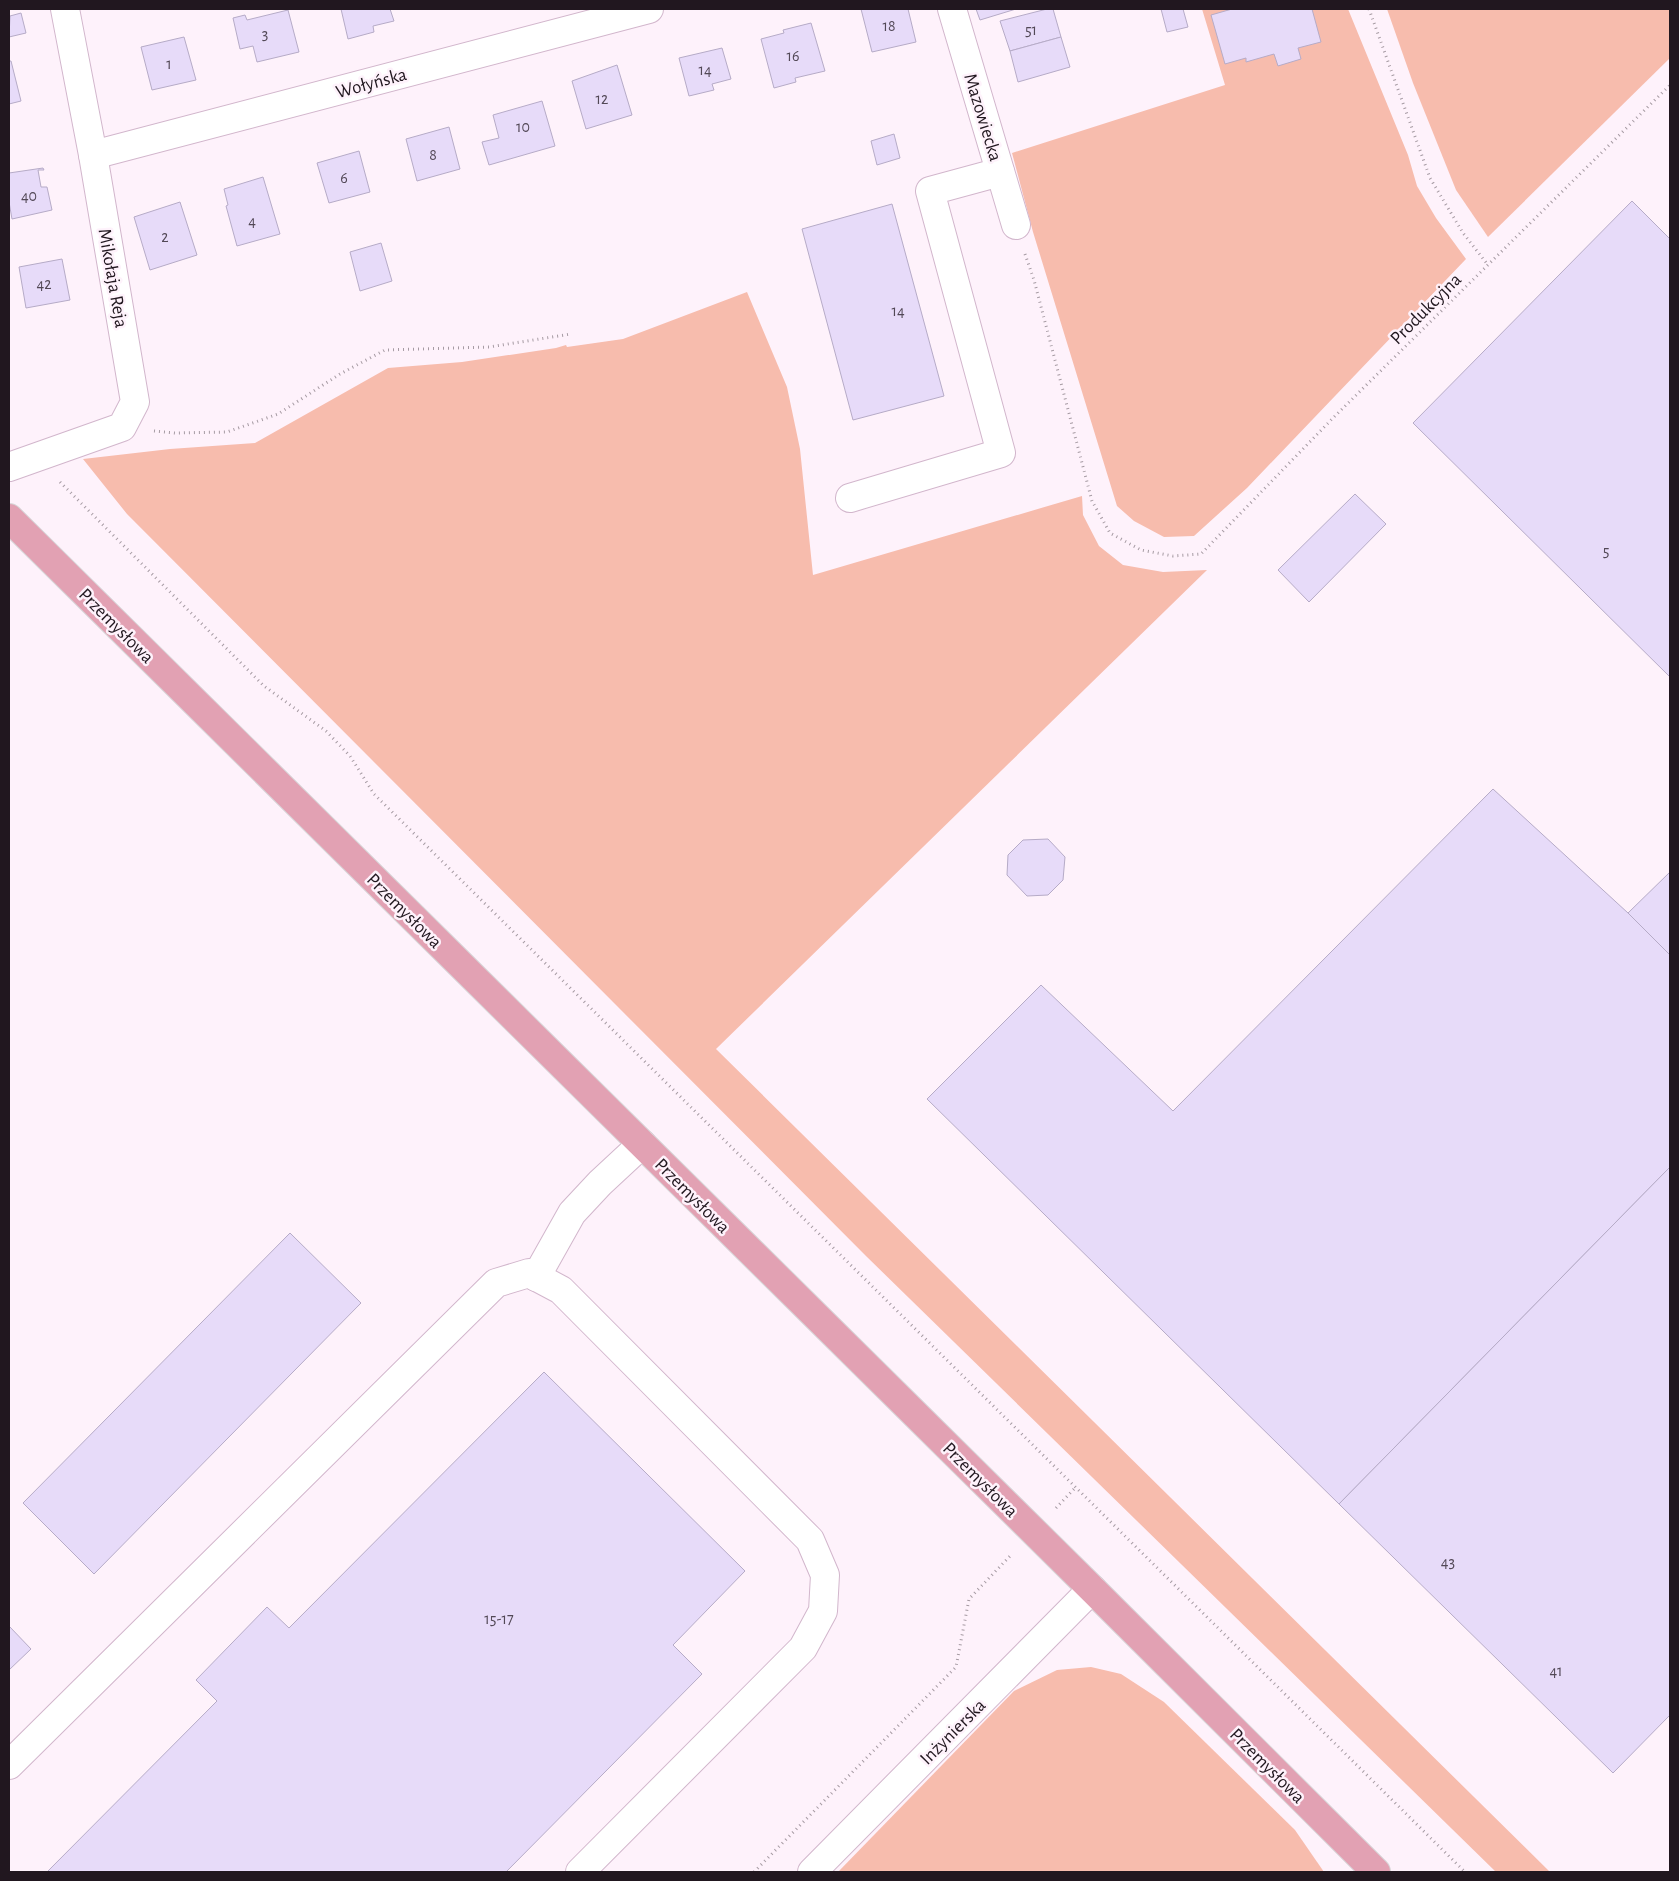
<svg xmlns="http://www.w3.org/2000/svg" width="1679" height="1881" viewBox="0 0 1679 1881" font-family="'Alegreya Sans',sans-serif">
<style>
.green{fill:#f7bcad}
.building{fill:#e7dbf9;stroke:#b6abc7}
.lines{fill:none;stroke-linecap:round;stroke-linejoin:round}
.minor-casing{stroke:#d2b6cc;stroke-width:30}
.major-casing{stroke:#d7d5d7;stroke-width:30}
.path{stroke:#a69ba3;stroke-width:3;stroke-dasharray:1 4;stroke-linecap:butt}
.minor{stroke:#fff;stroke-width:28}
.major{stroke:#e2a1b3;stroke-width:28}
.labels{text-anchor:middle;stroke-width:5;stroke-linejoin:round;paint-order:stroke}
.number-label{font-size:16px;fill:#524856}
.street-label{font-size:19px;fill:#21171f;stroke:#fef2fb}
</style>
<rect width="100%" height="100%" fill="#fef2fb"/>
<g class="green">
<polygon points="1202,9 1348,9 1408,155 1417,186 1436,218 1466,259 1247,488 1194,536 1164,537 1134,521 1117,506 1033,232 1012,153 1225,85"/>
<polygon points="1387,9 1670,9 1670,58 1488,237 1456,190 1413,83"/>
<polygon points="747,292 787,387 800,449 813,575 1082,496 1083,515 1099,546 1123,565 1163,572 1207,570 716,1049 1550,1872 1496,1872 866,1256 127,514 83,459 170,449 255,443 388,368 462,362 556,348 566,345 567,347 623,339"/>
<polygon points="1091,1667 1121,1674 1164,1702 1295,1830 1324,1872 838,1872 1014,1691 1057,1670"/>
</g>
<g class="building">
<polygon points="341,9 390,9 394,21 373,26 374,32 348,39"/>
<polygon points="861,9 908,9 916,42 872,52"/>
<polygon points="976,9 1016,9 980,20"/>
<polygon points="1047,9 1053,9 1061,37 1010,51 1000,21"/>
<polygon points="1161,9 1183,9 1188,27 1167,32"/>
<polygon points="1232,9 1312,9 1321,42 1298,48 1301,59 1278,66 1274,54 1246,62 1246,58 1225,64 1211,15"/>
<polygon points="288,10 299,52 257,62 253,46 240,49 233,18 245,15 247,20"/>
<polygon points="21,13 26,33 9,37 10,16"/>
<polygon points="811,23 825,71 795,78 796,82 774,88 761,39 784,33 783,30"/>
<polygon points="184,37 196,80 152,90 141,47"/>
<polygon points="1061,37 1070,67 1018,82 1010,51"/>
<polygon points="722,48 731,79 712,84 714,90 689,96 679,58"/>
<polygon points="9,61 11,61 21,101 9,104"/>
<polygon points="617,65 632,115 586,129 572,81"/>
<polygon points="542,101 555,146 489,165 482,142 499,138 493,115"/>
<polygon points="449,127 460,169 417,181 406,139"/>
<polygon points="894,134 900,158 877,165 871,141"/>
<polygon points="359,151 370,192 329,203 317,163"/>
<polygon points="43,168 44,170 38,170 41,187 47,187 52,210 12,219 9,202 9,173"/>
<polygon points="263,177 280,234 237,246 226,206 228,205 224,189"/>
<polygon points="1632,201 1670,239 1670,677 1413,423"/>
<polygon points="180,202 197,255 150,270 134,217"/>
<polygon points="892,204 944,396 853,420 802,229"/>
<polygon points="381,243 392,281 360,291 350,252"/>
<polygon points="62,259 70,300 26,308 19,267"/>
<polygon points="1355,494 1386,524 1309,602 1278,570"/>
<polygon points="1493,789 1628,913 1670,955 1670,1167 1339,1504 927,1099 1041,985 1173,1111"/>
<polygon points="1048,839 1065,857 1063,880 1048,895 1027,896 1007,875 1008,855 1023,840"/>
<polygon points="1670,872 1670,955 1628,913"/>
<polygon points="1670,1167 1670,1715 1613,1773 1339,1504"/>
<polygon points="290,1233 361,1303 94,1574 23,1503"/>
<polygon points="544,1372 745,1571 673,1645 702,1674 506,1872 47,1872 217,1701 196,1680 267,1607 289,1628"/>
<polygon points="9,1626 31,1649 9,1670"/>
</g>
<g class="lines">
<defs>
<g id="minor">
<polyline points="952,9 1016,225"/>
<polyline points="93,155 649,9"/>
<polyline points="9,467 122,427 135,402 93,155 65,9"/>
<polyline points="850,498 1001,453 930,191 1000,172"/>
<polyline points="536,1277 572,1213 600,1183 642,1144"/>
<polyline points="9,1765 496,1283 529,1273 561,1290 810,1540 825,1575 823,1611 803,1648 580,1872"/>
<polyline points="812,1872 1092,1589"/>
</g>
<polyline id="major" points="9,518 1092,1589 1376,1872"/>
</defs>
<use href="#minor" class="minor-casing"/>
<use href="#major" class="major-casing"/>
<g class="path">
<polyline points="1369,9 1430,178 1463,233 1488,265"/>
<polyline points="1025,254 1034,280 1092,501 1110,533 1141,550 1173,556 1201,554 1334,417 1670,85"/>
<polyline points="154,431 175,433 227,432 278,414 340,374 385,350 489,347 571,334"/>
<polyline points="60,482 264,686 326,731 350,756 374,794 1465,1872"/>
<polyline points="1056,1508 1075,1488"/>
<polyline points="754,1872 956,1667 969,1599 1012,1554"/>
</g>
<use href="#minor" class="minor"/>
<use href="#major" class="major"/>
</g>
<g class="labels">
<g class="number-label">
<text x="889" y="31">18</text>
<text x="1031" y="35">51</text>
<text x="265" y="39">3</text>
<text x="793" y="61">16</text>
<text x="169" y="69">1</text>
<text x="705" y="75">14</text>
<text x="602" y="104">12</text>
<text x="523" y="132">10</text>
<text x="433" y="160">8</text>
<text x="344" y="183">6</text>
<text x="29" y="201">40</text>
<text x="252" y="226">4</text>
<text x="165" y="242">2</text>
<text x="44" y="289">42</text>
<text x="898" y="316">14</text>
<text x="1606" y="556">5</text>
<text x="1448" y="1567">43</text>
<text x="499" y="1624">15-17</text>
<text x="1556" y="1676">41</text>
</g>
<g class="street-label">
<text transform="translate(371 82) rotate(-15)" y="7">Wołyńska</text>
<text transform="translate(984 117) rotate(73)" y="7">Mazowiecka</text>
<text transform="translate(114 278) rotate(80)" y="7">Mikołaja Reja</text>
<text transform="translate(1425 308) rotate(-45)" y="7">Produkcyjna</text>
<text transform="translate(117 625) rotate(45)" y="7">Przemysłowa</text>
<text transform="translate(405 910) rotate(45)" y="7">Przemysłowa</text>
<text transform="translate(693 1195) rotate(45)" y="7">Przemysłowa</text>
<text transform="translate(981 1479) rotate(45)" y="7">Przemysłowa</text>
<text transform="translate(952 1731) rotate(-45)" y="7">Inżynierska</text>
<text transform="translate(1268 1765) rotate(45)" y="7">Przemysłowa</text>
</g>
</g>
<rect width="1679" height="1881" fill="none" stroke="#21171f" stroke-width="20"/>
</svg>
